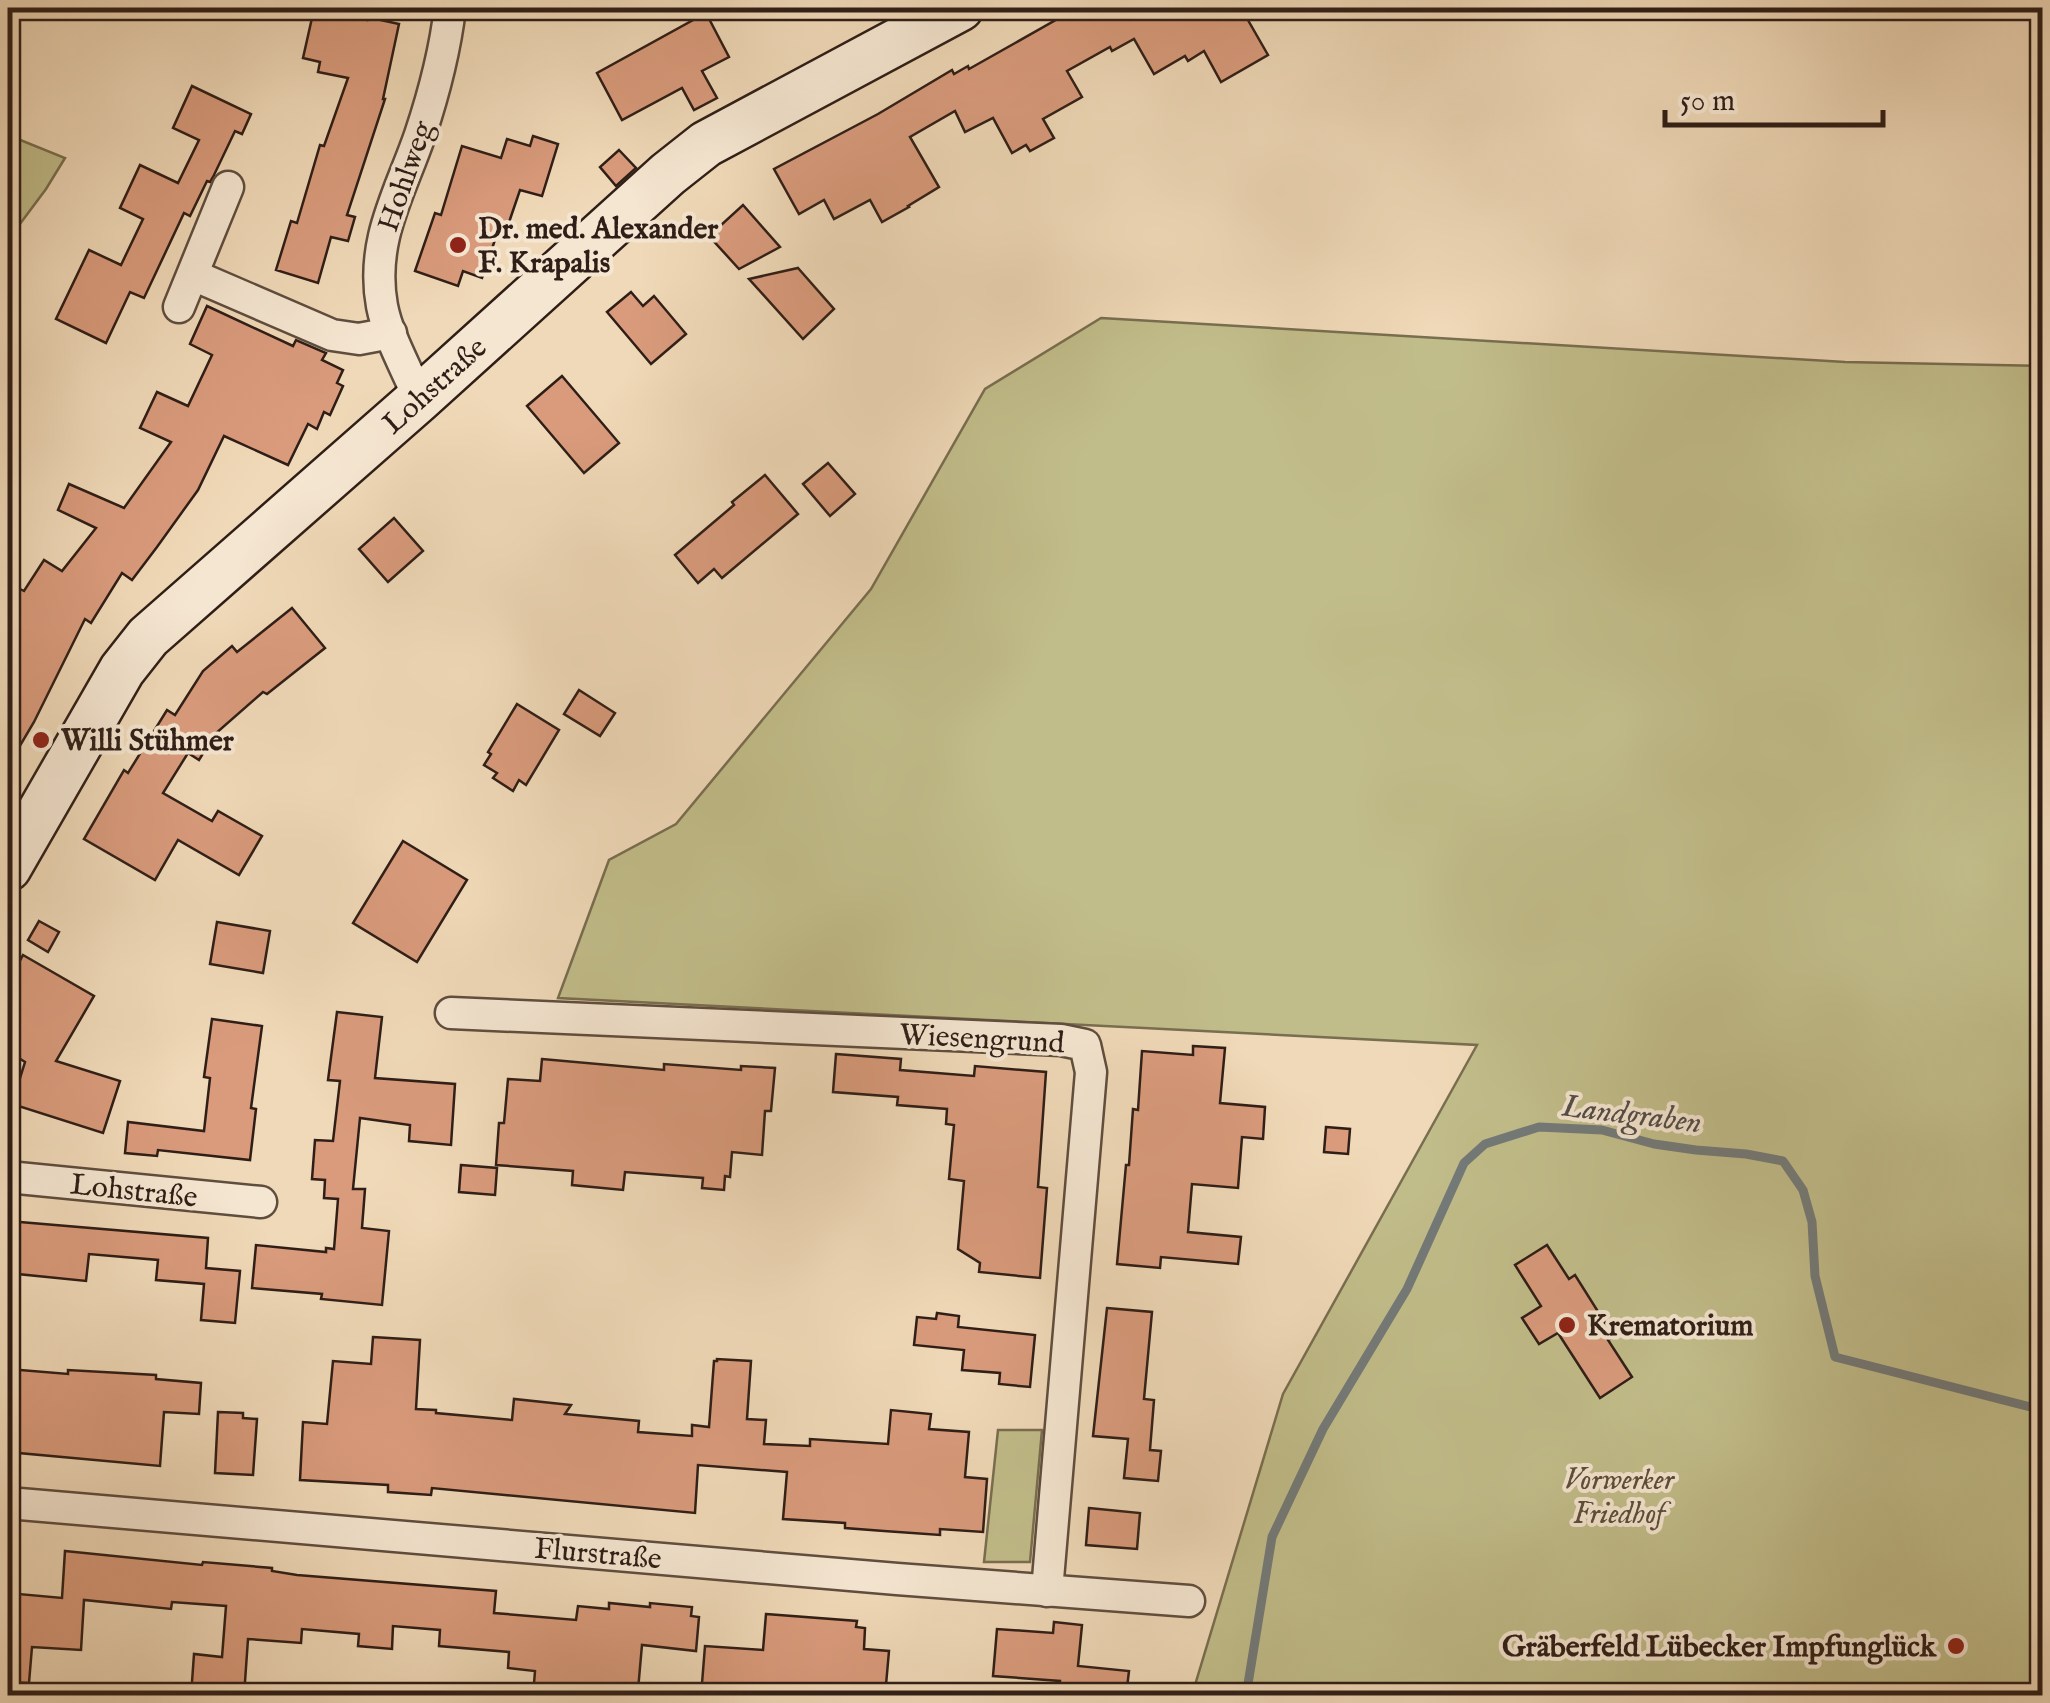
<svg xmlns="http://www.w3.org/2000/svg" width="2050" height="1703" viewBox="0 0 2050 1703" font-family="'IM FELL English',serif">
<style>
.green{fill:#c1bd8a;stroke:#786e50;stroke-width:2.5}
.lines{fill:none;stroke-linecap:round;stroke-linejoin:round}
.stream{stroke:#737a79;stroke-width:9}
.building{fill:#d99b7c;stroke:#2f1e17;stroke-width:2.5}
.street-casing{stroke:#5f4d3f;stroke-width:35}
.secondary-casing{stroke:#2f1e17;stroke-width:50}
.street{stroke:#f5e6d1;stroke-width:30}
.secondary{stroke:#f5e6d1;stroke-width:45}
.poi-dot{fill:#8f2418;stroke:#f5e6d1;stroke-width:4}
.labels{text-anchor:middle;stroke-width:8;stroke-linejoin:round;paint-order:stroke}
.street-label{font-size:30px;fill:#2f1e17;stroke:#f5e6d1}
.poi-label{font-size:30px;font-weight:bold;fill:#2f1e17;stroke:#f5e6d1;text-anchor:start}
.park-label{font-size:30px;font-style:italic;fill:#5b4e3a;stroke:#f5e6d1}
.water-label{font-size:32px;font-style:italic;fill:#514c48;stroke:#f5e6d1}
</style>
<rect width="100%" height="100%" fill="#f0d9b8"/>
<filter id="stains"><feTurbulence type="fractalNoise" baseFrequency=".002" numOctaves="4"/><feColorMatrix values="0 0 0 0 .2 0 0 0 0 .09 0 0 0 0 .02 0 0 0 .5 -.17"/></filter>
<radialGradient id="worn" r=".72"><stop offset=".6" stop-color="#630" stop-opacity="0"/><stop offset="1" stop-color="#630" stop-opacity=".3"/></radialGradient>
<g class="green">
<polygon points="8,135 65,158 46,189 8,240"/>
<polygon points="1101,318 1845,362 2042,366 2042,1695 1192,1695 1283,1394 1477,1045 558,998 609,860 676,824 871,589 985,389"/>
<polygon points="998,1430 1042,1430 1030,1562 984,1562"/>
</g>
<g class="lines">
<polyline class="stream" points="1246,1696 1272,1537 1323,1429 1407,1289 1464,1163 1485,1144 1539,1127 1602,1130 1654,1144 1696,1150 1746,1154 1783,1161 1803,1190 1812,1222 1815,1276 1835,1357 2042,1410"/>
</g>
<g class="building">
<polygon points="1077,8 1241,8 1268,55 1221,82 1204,51 1188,61 1185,56 1154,74 1134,39 1112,51 1110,47 1067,71 1082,97 1043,119 1054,138 1030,151 1026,145 1012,153 993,118 965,132 955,111 910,137 939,187 908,206 909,207 882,222 870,200 834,219 824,200 799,214 774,169 878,114 952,70 954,74 968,66 969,69"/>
<polygon points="314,9 367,20 367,17 399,24 383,99 385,99 347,215 355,217 348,241 331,237 318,283 276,270 291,221 297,223 320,145 324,146 348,78 318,72 320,62 303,58"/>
<polygon points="706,13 729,57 702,71 717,98 694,110 682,88 622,120 597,73"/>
<polygon points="192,86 251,114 242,134 235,131 214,175 210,182 207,181 190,216 184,213 144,298 130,292 106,343 56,319 89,250 121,265 143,219 120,208 140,165 178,183 199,140 173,128"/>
<polygon points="533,136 558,144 542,196 520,190 504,237 497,234 482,278 463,271 458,286 415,271 435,213 441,215 462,146 501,158 507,139 530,146"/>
<polygon points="619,150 636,168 616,186 600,167"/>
<polygon points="743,205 780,247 739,269 709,236"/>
<polygon points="798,268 834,309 803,339 749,279"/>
<polygon points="631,292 643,306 654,296 686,334 651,364 607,312"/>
<polygon points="207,306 293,346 296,340 326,353 322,360 343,370 337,383 343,386 330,415 324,412 317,429 308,424 288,465 224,436 198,490 157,547 132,580 122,573 91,623 85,619 34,722 8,766 8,583 24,591 44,560 62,571 96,528 58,510 69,484 124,508 171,442 140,428 157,392 188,406 212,355 190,344"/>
<polygon points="562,376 619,443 584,473 527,406"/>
<polygon points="828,463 855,494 830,516 803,484"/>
<polygon points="765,475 798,514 722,578 714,569 698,583 675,555 734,505 732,502"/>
<polygon points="394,518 423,551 388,582 359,549"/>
<polygon points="292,608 325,648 267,694 263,692 215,734 199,760 188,753 163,793 212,821 218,811 262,836 239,875 178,840 155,880 84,839 124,770 128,773 167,710 175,715 203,671 232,646 237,652"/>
<polygon points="579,690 615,713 600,736 564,714"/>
<polygon points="517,704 559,730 526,785 519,780 513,791 493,778 497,773 484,765 491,754 488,752"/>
<polygon points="403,841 467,880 417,962 353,923"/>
<polygon points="39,921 59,932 48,952 28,940"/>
<polygon points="217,922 270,931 263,973 210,964"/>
<polygon points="23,955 94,996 56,1061 120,1081 103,1133 12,1104 25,1062 8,1051 8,983"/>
<polygon points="337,1012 382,1017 375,1078 455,1084 451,1145 409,1141 410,1125 360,1118 353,1189 365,1189 362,1228 389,1231 382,1305 321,1299 322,1294 252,1288 256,1245 326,1252 326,1248 334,1249 338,1199 324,1198 325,1180 312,1179 315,1140 333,1141 340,1081 328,1080"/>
<polygon points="212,1019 262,1026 251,1108 256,1109 250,1160 158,1150 157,1156 125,1153 128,1122 204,1131 210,1078 204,1077"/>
<polygon points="1193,1046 1225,1048 1220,1103 1265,1107 1263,1139 1242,1137 1238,1188 1192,1184 1188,1232 1241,1237 1238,1264 1161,1257 1160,1268 1117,1264 1126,1165 1129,1165 1133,1109 1138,1110 1142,1051 1193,1055"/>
<polygon points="836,1054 901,1059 900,1070 974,1076 975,1066 1046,1072 1038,1187 1047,1188 1040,1278 979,1272 980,1263 958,1249 964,1181 949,1179 954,1125 946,1124 947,1109 897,1105 898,1097 833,1092"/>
<polygon points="542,1059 664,1070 664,1064 741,1070 741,1066 775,1068 771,1111 765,1111 762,1155 732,1152 730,1177 725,1176 724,1190 702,1188 703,1178 625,1172 623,1190 572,1185 573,1171 496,1165 499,1123 504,1123 508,1079 540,1081"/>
<polygon points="1326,1127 1350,1129 1348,1154 1324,1152"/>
<polygon points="461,1165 497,1168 495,1195 459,1192"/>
<polygon points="8,1221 208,1238 206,1268 240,1271 235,1323 201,1320 204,1284 156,1280 158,1260 89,1254 86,1281 8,1273"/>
<polygon points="1547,1245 1569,1279 1575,1275 1614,1337 1608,1340 1632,1377 1600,1398 1558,1333 1539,1344 1522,1318 1541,1306 1515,1265"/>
<polygon points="1107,1308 1152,1312 1144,1399 1154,1400 1150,1450 1161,1451 1158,1481 1124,1478 1128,1439 1093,1436"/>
<polygon points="937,1313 959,1316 958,1327 1035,1335 1030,1387 999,1384 1000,1373 962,1370 964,1350 914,1345 917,1317 936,1319"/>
<polygon points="373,1337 420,1340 416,1409 436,1410 436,1413 512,1420 514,1399 571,1405 565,1414 639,1421 638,1432 692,1436 692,1425 709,1427 714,1361 717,1361 717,1359 751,1361 747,1419 766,1420 764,1444 810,1446 810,1439 888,1444 891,1410 931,1414 929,1429 969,1432 965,1477 987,1479 983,1532 940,1529 940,1535 884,1531 845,1528 845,1523 783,1519 787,1472 698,1465 695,1513 432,1488 431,1495 388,1492 388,1485 300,1480 303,1422 327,1424 333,1361 371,1364"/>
<polygon points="8,1369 68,1374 68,1370 156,1375 156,1379 201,1383 199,1414 164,1412 160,1466 8,1452"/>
<polygon points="218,1412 243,1413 243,1418 257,1419 253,1475 215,1473"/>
<polygon points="1089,1508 1140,1513 1137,1549 1086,1545"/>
<polygon points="65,1551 202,1565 203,1562 272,1568 272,1571 297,1575 496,1591 494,1613 576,1620 578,1606 609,1609 609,1603 650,1607 650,1603 692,1607 691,1616 699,1617 696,1651 642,1645 638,1690 561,1684 560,1696 533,1696 535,1671 508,1668 509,1652 439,1646 440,1630 393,1626 392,1649 358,1646 359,1634 302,1629 301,1643 248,1639 244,1696 191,1696 194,1654 222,1657 226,1606 172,1602 171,1609 84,1600 81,1650 32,1647 29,1683 8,1682 8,1593 62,1598"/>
<polygon points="766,1614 857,1621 856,1627 865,1628 864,1649 889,1651 885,1696 701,1696 705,1646 763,1650"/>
<polygon points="1054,1622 1082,1625 1078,1666 1129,1671 1126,1696 1059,1696 1060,1681 993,1676 997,1629 1053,1633"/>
</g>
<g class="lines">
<defs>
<g id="street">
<polyline points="193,275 332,335 359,339 391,333"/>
<polyline points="179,307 228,187"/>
<path d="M419 399C407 369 388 337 382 306 370 241 400 193 420 135 434 93 445 51 450 8"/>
<polyline points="451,1013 1061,1040 1085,1045 1091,1072 1047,1591"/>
<polyline points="8,1177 261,1202"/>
<polyline points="8,1503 897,1579 1189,1601"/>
</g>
<polyline id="secondary" points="8,868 122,670 148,637 419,399 668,174 706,144 960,8"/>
</defs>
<use href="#street" class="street-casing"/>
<use href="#secondary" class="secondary-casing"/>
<use href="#street" class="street"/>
<use href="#secondary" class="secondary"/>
</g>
<g class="poi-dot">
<circle cx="458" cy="245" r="10"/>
<circle cx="41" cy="740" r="10"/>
<circle cx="1567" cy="1325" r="10"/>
<circle cx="1956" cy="1646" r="10"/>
</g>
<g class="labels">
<g class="street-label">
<text transform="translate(405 176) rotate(-71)" y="10">Hohlweg</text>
<text transform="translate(434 385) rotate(-42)" y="10">Lohstraße</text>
<text transform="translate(982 1038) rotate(3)" y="10">Wiesengrund</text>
<text transform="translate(134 1190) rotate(6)" y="10">Lohstraße</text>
<text transform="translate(598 1553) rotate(5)" y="10">Flurstraße</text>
</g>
<g class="poi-label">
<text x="478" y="238">Dr. med. Alexander<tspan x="478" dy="34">F. Krapalis</tspan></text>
<text x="61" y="750">Willi Stühmer</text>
<text x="1587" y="1335">Krematorium</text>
<text x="1936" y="1656" text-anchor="end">Gräberfeld Lübecker Impfunglück</text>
</g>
<g class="park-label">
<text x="1619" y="1489">Vorwerker<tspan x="1619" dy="34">Friedhof</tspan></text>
</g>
<g class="water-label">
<text transform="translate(1632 1113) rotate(7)" y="11">Landgraben</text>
</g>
</g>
<rect width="2050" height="1703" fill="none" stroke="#f0d9b8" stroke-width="40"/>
<rect x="10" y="10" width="2030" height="1683" fill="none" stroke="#2f1e17" stroke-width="5"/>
<rect x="20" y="20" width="2010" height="1663" fill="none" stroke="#2f1e17" stroke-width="2.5"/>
<path d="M1665 110v15h218v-15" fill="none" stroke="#2f1e17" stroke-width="5"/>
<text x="1680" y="110" font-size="30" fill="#2f1e17" stroke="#f5e6d1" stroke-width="8" paint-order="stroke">50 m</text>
<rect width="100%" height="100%" filter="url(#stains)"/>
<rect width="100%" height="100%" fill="url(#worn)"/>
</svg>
